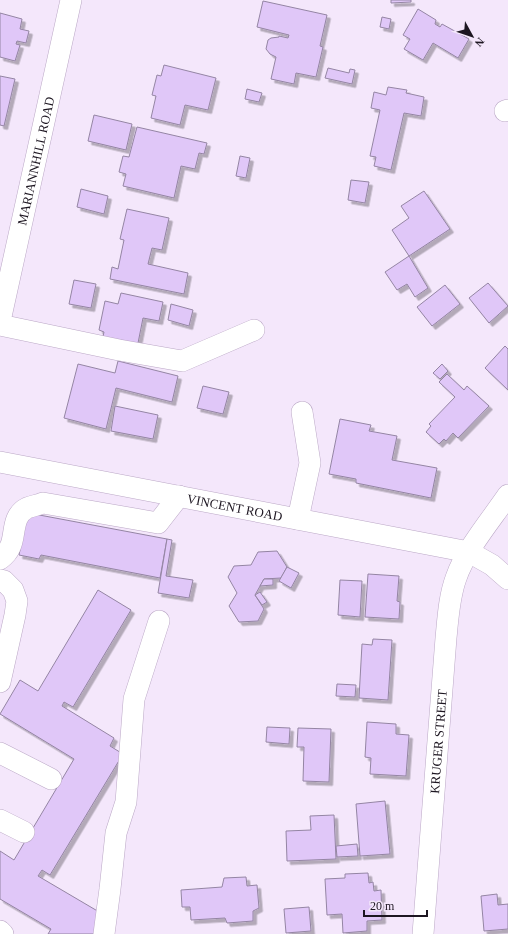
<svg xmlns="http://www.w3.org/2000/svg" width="508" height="934" viewBox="0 0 508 934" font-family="'Times New Roman',serif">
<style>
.building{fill:#e0c7f8;stroke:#9485a3;filter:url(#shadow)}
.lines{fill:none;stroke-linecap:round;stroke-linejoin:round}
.minor-casing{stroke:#bba8c6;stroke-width:22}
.minor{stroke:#fff;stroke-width:21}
.labels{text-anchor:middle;stroke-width:4;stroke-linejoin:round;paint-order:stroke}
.street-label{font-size:13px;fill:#1d1621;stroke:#f4e7fb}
</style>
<defs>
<filter id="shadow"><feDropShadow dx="3.5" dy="3.5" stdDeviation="0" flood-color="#0004"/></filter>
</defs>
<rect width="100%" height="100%" fill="#f4e7fb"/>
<g class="building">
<polygon points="391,0 411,0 411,2 391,3"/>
<polygon points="263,1 327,15 320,46 323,47 316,77 296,73 294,84 271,79 276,57 270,54 266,49 268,40 271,38 279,37 279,36 288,38 289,35 257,27"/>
<polygon points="418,9 436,20 435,24 440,27 442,24 469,39 458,58 433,43 423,60 404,49 410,39 403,35"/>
<polygon points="0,13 22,19 20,29 29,31 26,43 17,41 16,44 20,45 15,61 0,57"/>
<polygon points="382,17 391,19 389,29 380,27"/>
<polygon points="164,65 216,78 208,110 185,105 180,125 151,118 156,96 152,95 157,75 161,76"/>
<polygon points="328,68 349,73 350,69 355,70 352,84 325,78"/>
<polygon points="0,76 15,79 4,126 0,125"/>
<polygon points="388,87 407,90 406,93 424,97 421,116 404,113 391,170 374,166 376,157 370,156 380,110 371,108 374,92 386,95"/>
<polygon points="247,89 262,93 259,102 245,99"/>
<polygon points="94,115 132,124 126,150 88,141"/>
<polygon points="137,127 207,143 204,154 199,153 195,169 181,166 174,198 123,186 126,174 119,172 123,156 129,157"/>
<polygon points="240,156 250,158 246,178 236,176"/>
<polygon points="351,180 369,182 365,203 348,200"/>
<polygon points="81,189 108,196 104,214 77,207"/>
<polygon points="424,191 450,229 409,256 392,230 409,218 401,206"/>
<polygon points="127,209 169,218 162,250 152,248 148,264 188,273 184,294 110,279 112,267 118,269 124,240 120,239"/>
<polygon points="409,256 428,288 415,297 407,284 397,290 385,272"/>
<polygon points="74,280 96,284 91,308 69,304"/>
<polygon points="488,283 508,306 489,323 469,298"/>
<polygon points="445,285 460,304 432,326 417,307"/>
<polygon points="121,293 163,302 159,321 143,318 137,348 102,341 104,332 99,330 105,301 118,304"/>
<polygon points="171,304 193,310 189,326 168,320"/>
<polygon points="505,346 508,349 508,390 485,368"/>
<polygon points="118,361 178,376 172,402 116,388 106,429 64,418 78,364 115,373"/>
<polygon points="442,364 448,371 440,379 433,373"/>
<polygon points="447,374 464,390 467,386 489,406 458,438 453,433 446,441 444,439 439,444 426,432 431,426 429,424 455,397 439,382"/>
<polygon points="203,386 229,392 223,414 197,408"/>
<polygon points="115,406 158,415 153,439 111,431"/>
<polygon points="340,419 371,425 369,431 397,436 392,460 437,468 431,498 356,483 356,479 329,474"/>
<polygon points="34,514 167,539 160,578 41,555 39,559 19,555 26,520"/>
<polygon points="167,539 172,540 166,576 193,580 189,598 158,593"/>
<polygon points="277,551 287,567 281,578 264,579 255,595 264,609 258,621 239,622 229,606 237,593 228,577 234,566 251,565 258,552"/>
<polygon points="287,567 299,573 291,588 279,581"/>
<polygon points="368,574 399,576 397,601 400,602 399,619 365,617"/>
<polygon points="264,579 273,579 273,585 260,586"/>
<polygon points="340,580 362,581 360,617 338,615"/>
<polygon points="98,590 131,610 73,707 64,702 62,706 114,738 110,746 123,754 50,875 42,870 38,876 106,916 95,934 48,934 51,929 0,899 0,851 14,860 74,759 0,714 20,680 38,691"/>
<polygon points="260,592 267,602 262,605 255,595"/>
<polygon points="373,639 392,640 388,700 359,698 362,644 372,645"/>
<polygon points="337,684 356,685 355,697 336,696"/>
<polygon points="367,722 396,724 396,734 409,735 406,776 370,774 371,758 365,757"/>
<polygon points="267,727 290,728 289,744 266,742"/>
<polygon points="298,728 331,729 329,782 303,781 304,747 297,747"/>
<polygon points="385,801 390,854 360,856 356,804"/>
<polygon points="334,815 336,859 287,861 286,831 311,830 310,816"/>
<polygon points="357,844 358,856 337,857 336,846"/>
<polygon points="368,873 369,883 373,882 374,891 381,890 382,920 367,921 367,931 343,933 342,914 327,915 325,879 345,878 345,874"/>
<polygon points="246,877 247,886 257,885 259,908 253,911 253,921 227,923 225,918 191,920 190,907 182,907 181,890 222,887 224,878"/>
<polygon points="497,894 498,905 508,904 508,929 484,931 481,896"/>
<polygon points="309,907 311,931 286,933 284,909"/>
</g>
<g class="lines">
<defs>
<g id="minor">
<polyline points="505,111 508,110"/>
<path id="s1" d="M0 321 71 0"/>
<polyline points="0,325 119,350 182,361 254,330"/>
<path id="s2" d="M0 462 469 552 492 565 508 579"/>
<polyline points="298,519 310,463 302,412"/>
<path d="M0 559C4 556 8 552 10 547 16 536 11 516 27 508 32 506 38 505 43 503L158 523 179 496"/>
<polyline points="0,580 4,581 13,590 17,601 15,615 0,682"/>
<polyline points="0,753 51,779"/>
<polyline points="0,820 24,832"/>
<polyline points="0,931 3,934"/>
<polyline points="104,934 110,889 116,833 126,802 134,699 159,621"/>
<path id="s3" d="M423 934 446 638C448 618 449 597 456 578 466 549 491 520 508 495"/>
</g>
</defs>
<use href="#minor" class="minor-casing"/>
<use href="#minor" class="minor"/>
</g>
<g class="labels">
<g class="street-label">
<text dy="5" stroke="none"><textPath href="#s1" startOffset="164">MARIANNHILL ROAD</textPath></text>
<text dy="5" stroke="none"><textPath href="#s2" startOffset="239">VINCENT ROAD</textPath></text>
<text dy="5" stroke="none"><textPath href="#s3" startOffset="193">KRUGER STREET</textPath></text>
</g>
</g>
<g transform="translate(472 36) rotate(130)" stroke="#f4e7fb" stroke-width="3" paint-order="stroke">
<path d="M0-3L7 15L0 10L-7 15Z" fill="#1d1621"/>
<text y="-6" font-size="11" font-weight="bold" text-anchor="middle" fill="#1d1621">N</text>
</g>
<path d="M364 910v6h63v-6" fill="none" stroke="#1d1621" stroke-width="2"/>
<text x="370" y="910" font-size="12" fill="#1d1621" stroke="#f4e7fb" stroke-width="3" paint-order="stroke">20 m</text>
</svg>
